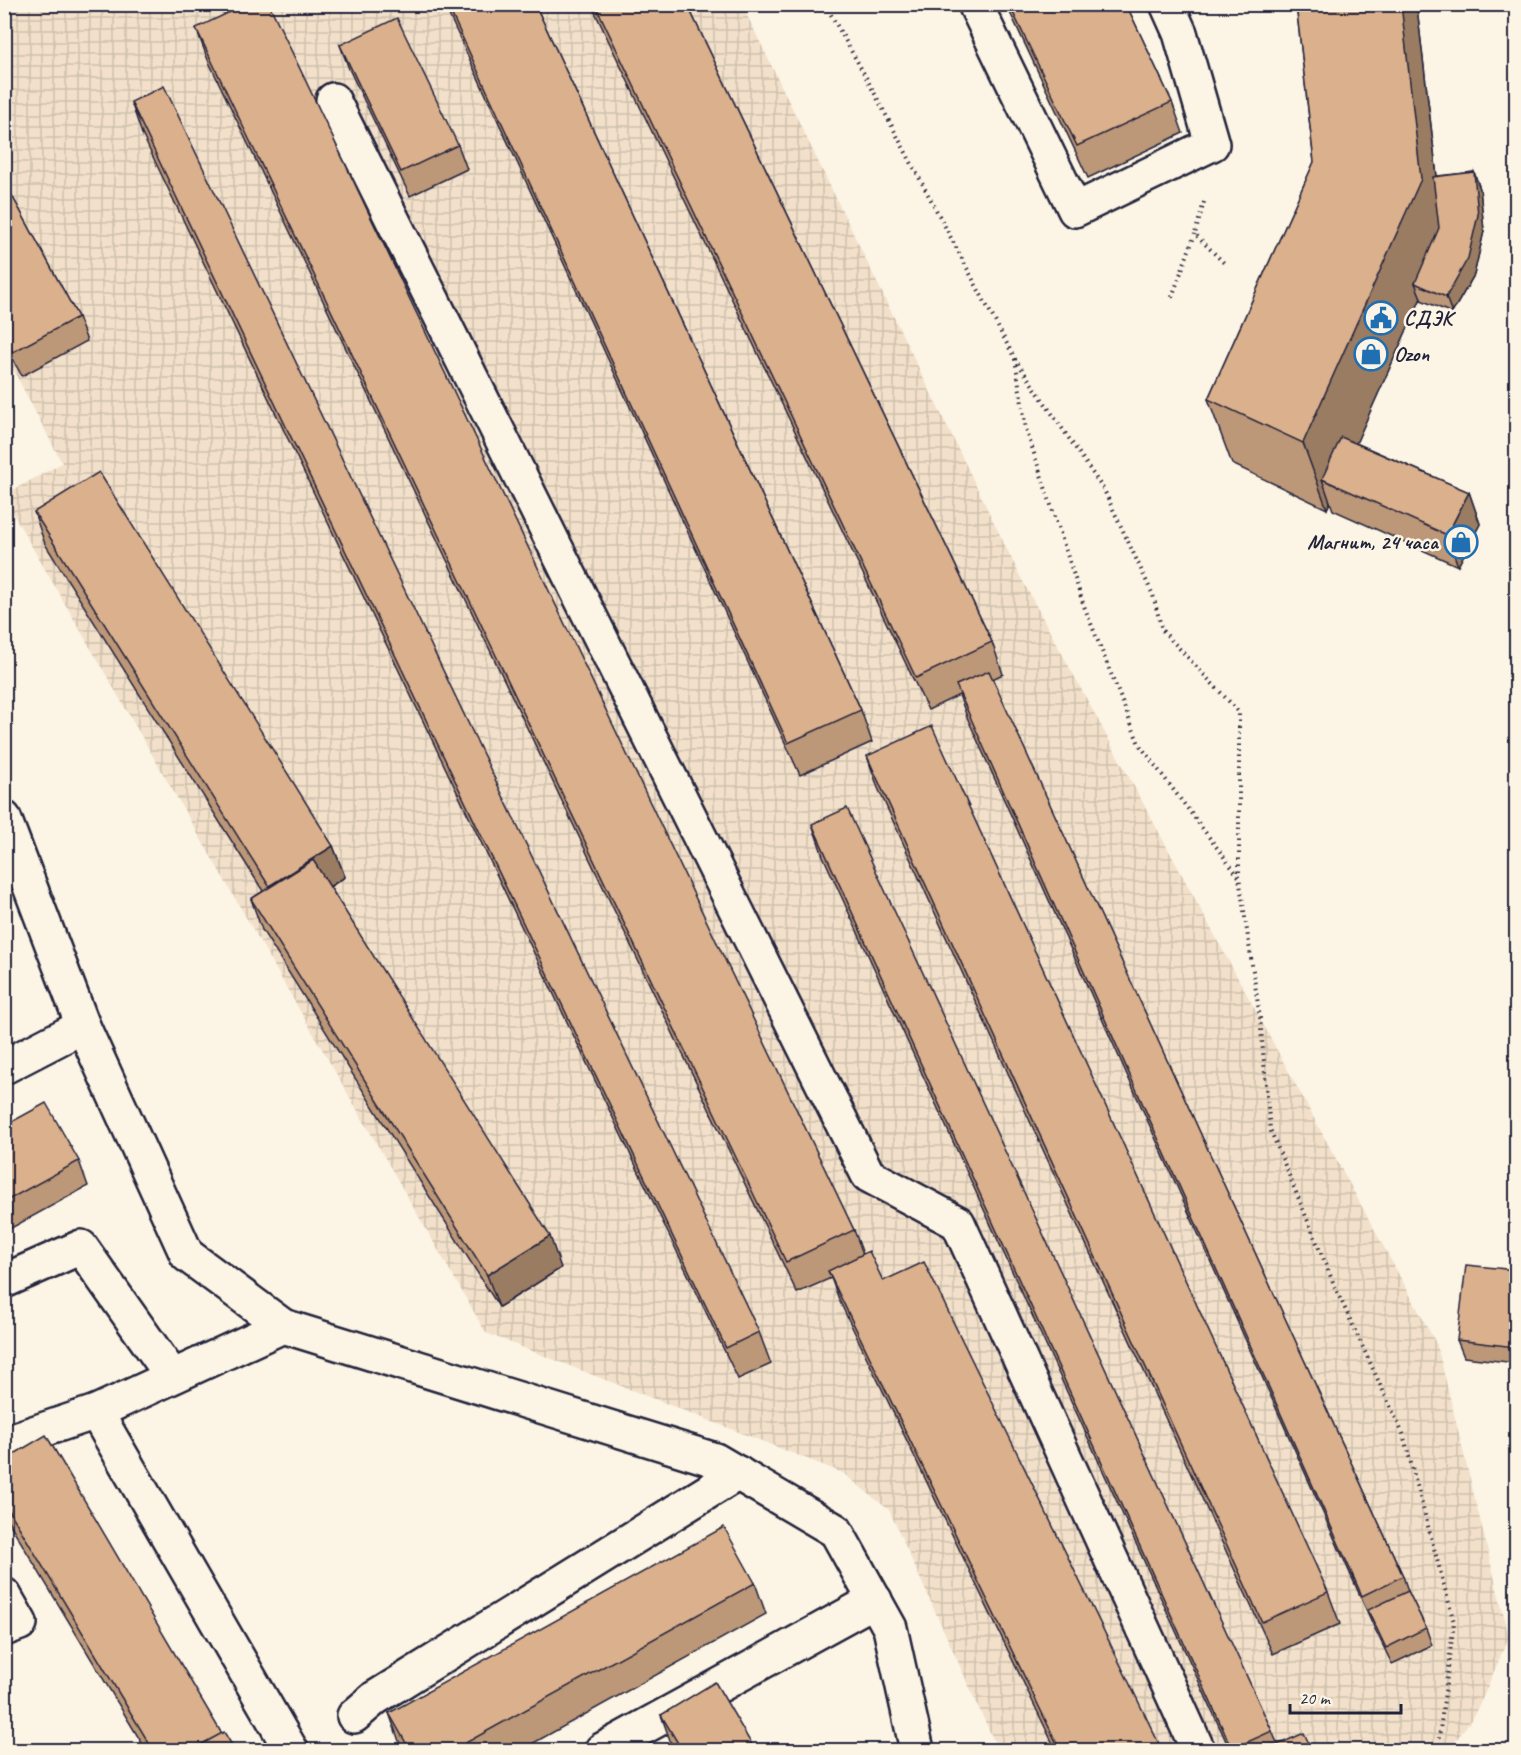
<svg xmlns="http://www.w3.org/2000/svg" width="1521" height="1755" viewBox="0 0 1521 1755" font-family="Caveat,sans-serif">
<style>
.industrial{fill:url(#industrial-grid)}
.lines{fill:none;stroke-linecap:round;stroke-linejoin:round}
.minor-casing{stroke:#22223b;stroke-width:38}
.path{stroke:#22223b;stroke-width:4;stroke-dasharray:1.5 4.5;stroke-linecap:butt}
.minor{stroke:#fcf5e5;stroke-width:33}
.wall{fill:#bc9778;stroke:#22223b;stroke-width:1.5}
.shaded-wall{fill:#997b62;stroke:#22223b;stroke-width:1.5}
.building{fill:#dbb08c;stroke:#22223b;stroke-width:1.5}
.labels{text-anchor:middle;stroke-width:5;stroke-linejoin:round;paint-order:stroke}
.poi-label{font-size:21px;font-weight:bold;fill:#22223b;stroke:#fcf5e5;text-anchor:start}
</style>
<defs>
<pattern id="industrial-grid" width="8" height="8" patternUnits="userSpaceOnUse" patternTransform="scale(1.5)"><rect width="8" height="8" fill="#f2e0ca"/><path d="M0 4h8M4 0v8" fill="none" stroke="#cfc0ae"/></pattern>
</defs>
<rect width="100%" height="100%" fill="#fcf5e5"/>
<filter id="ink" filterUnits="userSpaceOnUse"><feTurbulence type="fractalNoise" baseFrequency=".0167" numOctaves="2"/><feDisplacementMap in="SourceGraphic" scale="12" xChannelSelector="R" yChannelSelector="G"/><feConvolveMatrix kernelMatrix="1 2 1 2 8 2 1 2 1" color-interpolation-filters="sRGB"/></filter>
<g filter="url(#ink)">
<polygon class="industrial" points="5,5 742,5 1021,578 1437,1345 1509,1637 1476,1713 1449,1750 998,1750 889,1510 843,1473 486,1333 5,500 4,495 62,463 5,354"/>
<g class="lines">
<defs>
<g id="minor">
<polyline points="975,4 1075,210 1212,144 1180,33 1167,4"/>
<polyline points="333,100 868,1175 958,1223 1198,1750"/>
<polyline points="4,818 83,1026 187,1255 283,1326 715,1460 836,1531 890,1628 917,1750"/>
<polyline points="4,1067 83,1026"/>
<polyline points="4,1281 81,1247 172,1376"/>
<polyline points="96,1412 291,1750"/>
<polyline points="4,1443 96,1412 283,1326"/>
<polyline points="4,1595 20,1623 4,1629"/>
<polyline points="354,1716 375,1698 738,1473"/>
<polyline points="602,1750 875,1600"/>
</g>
</defs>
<use href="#minor" class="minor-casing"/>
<g class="path">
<polyline points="825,4 867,79 1015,359 1104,490 1153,595 1162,630 1239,712 1239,876"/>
<polyline points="1204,202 1195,234 1224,263"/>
<polyline points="1172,297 1195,234"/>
<polyline points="1015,359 1026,429 1084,606 1139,744 1239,877 1260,1018 1270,1129 1335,1287 1403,1434 1454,1622 1439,1738"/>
</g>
<use href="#minor" class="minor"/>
</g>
<g class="wall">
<polygon points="444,4 535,4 861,710 872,742 800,775"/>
<polygon points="591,4 687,4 992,642 1003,674 992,679 1403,1576 1408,1591 1426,1628 1432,1645 1392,1664 1374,1627 967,717 959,695 928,710"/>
<polygon points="1006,4 1126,4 1172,102 1183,133 1088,178"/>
<polygon points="1296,4 1454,4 1417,8 1437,176 1474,172 1480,189 1484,231 1474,275 1452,313 1421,300 1421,298 1356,443 1469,492 1480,524 1458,566 1333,510 1330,502 1327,509 1232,464 1208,399 1314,162"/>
<polygon points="196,28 854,1230 863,1254 883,1281 1162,1750 1056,1750 840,1302 831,1278 797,1293 208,60"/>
<polygon points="340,45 458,145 467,169 410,196 349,69"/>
<polygon points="131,102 759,1332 771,1364 738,1379 142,134"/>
<polygon points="4,181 78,317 87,341 22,376 4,344"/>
<polygon points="34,512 333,846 345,877 330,887 561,1268 499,1307 262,930 251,899 263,891 45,544"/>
<polygon points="867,756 1328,1592 1340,1624 1273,1654 878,788"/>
<polygon points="812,824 1272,1731 1278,1745 1312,1750 1230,1750 823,856"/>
<polygon points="4,1126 79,1161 88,1186 4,1232"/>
<polygon points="1516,1270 1516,1363 1464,1357 1457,1340"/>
<polygon points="4,1460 222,1734 235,1750 146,1750 4,1514"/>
<polygon points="755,1583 766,1614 521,1750 404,1750 400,1744 389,1713"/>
<polygon points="661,1715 755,1750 675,1750 672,1746"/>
</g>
<g class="shaded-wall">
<polygon points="1401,4 1415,4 1417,8 1445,245 1415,283 1421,298 1337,486 1322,479 1330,502 1327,509 1303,443"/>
<polygon points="1474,172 1480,189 1484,231 1474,275 1452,313 1446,297"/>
<polygon points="1469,492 1480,524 1458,566 1447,535"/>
<polygon points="333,846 345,877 280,918 269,886"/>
<polygon points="550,1236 561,1268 499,1307 487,1275"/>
<polygon points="1516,1329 1516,1352 1515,1347"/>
</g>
<g class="building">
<polygon points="247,4 269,4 854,1230 786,1262 196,28"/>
<polygon points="447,4 535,4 861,710 788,743"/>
<polygon points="595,4 687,4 992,642 916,678"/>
<polygon points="1009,4 1126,4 1172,102 1077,146"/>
<polygon points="1296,4 1401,4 1421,179 1303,443 1208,399 1314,162"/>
<polygon points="397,18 458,145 401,172 340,45"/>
<polygon points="164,86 759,1332 726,1348 131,102"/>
<polygon points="1474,172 1478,215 1468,258 1446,297 1415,283 1439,228 1433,177"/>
<polygon points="4,181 78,317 13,352 4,336"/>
<polygon points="1341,437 1469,492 1447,535 1322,479"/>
<polygon points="99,472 333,846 269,886 34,512"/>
<polygon points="989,671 1403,1576 1362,1596 956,685"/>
<polygon points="932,726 1328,1592 1262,1622 867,756"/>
<polygon points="847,808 1272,1731 1232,1749 812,824"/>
<polygon points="313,860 550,1236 487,1275 251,899"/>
<polygon points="46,1103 79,1161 4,1202 4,1126"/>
<polygon points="869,1251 883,1281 924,1262 1162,1750 1060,1750 828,1271"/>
<polygon points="1466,1265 1516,1270 1516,1329 1515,1347 1457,1340"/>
<polygon points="46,1435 222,1734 191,1750 153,1750 4,1502 4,1460"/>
<polygon points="724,1527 755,1583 453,1750 410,1750 389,1713"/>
<polygon points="1408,1591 1426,1628 1386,1648 1368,1610"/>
<polygon points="715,1682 755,1750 682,1750 661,1715"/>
<polygon points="224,1732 235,1750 191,1750"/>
<polygon points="1304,1733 1312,1750 1266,1750"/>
</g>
</g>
<defs>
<symbol id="civic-ring" viewBox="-11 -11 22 22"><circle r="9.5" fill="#fcf5e5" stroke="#1f6fb2" stroke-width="1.5"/><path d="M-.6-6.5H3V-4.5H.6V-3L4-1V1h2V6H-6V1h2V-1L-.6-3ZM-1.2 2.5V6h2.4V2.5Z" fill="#1f6fb2"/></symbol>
<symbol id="shop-ring" viewBox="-11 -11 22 22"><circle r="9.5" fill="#fcf5e5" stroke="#1f6fb2" stroke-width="1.5"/><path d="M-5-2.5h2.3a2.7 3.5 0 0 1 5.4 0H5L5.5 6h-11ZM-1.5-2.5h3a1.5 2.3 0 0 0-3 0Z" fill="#1f6fb2"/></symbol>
</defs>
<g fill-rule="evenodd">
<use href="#civic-ring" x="1362" y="299" width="38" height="38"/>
<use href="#shop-ring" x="1352" y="335" width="38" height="38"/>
<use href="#shop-ring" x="1442" y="523" width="38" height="38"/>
</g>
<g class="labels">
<g class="poi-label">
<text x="1404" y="325">СДЭК</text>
<text x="1394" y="361">Ozon</text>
<text x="1438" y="549" text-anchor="end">Магнит, 24 часа</text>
</g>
</g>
<rect width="1521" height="1755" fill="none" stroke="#fcf5e5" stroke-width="24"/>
<rect x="12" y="12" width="1497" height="1731" fill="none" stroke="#22223b" stroke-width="2" filter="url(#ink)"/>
<path d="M1290 1704v9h111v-9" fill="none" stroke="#22223b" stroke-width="3"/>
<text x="1299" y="1704" font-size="18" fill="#22223b" stroke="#fcf5e5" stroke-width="4.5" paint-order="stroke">20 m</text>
</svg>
